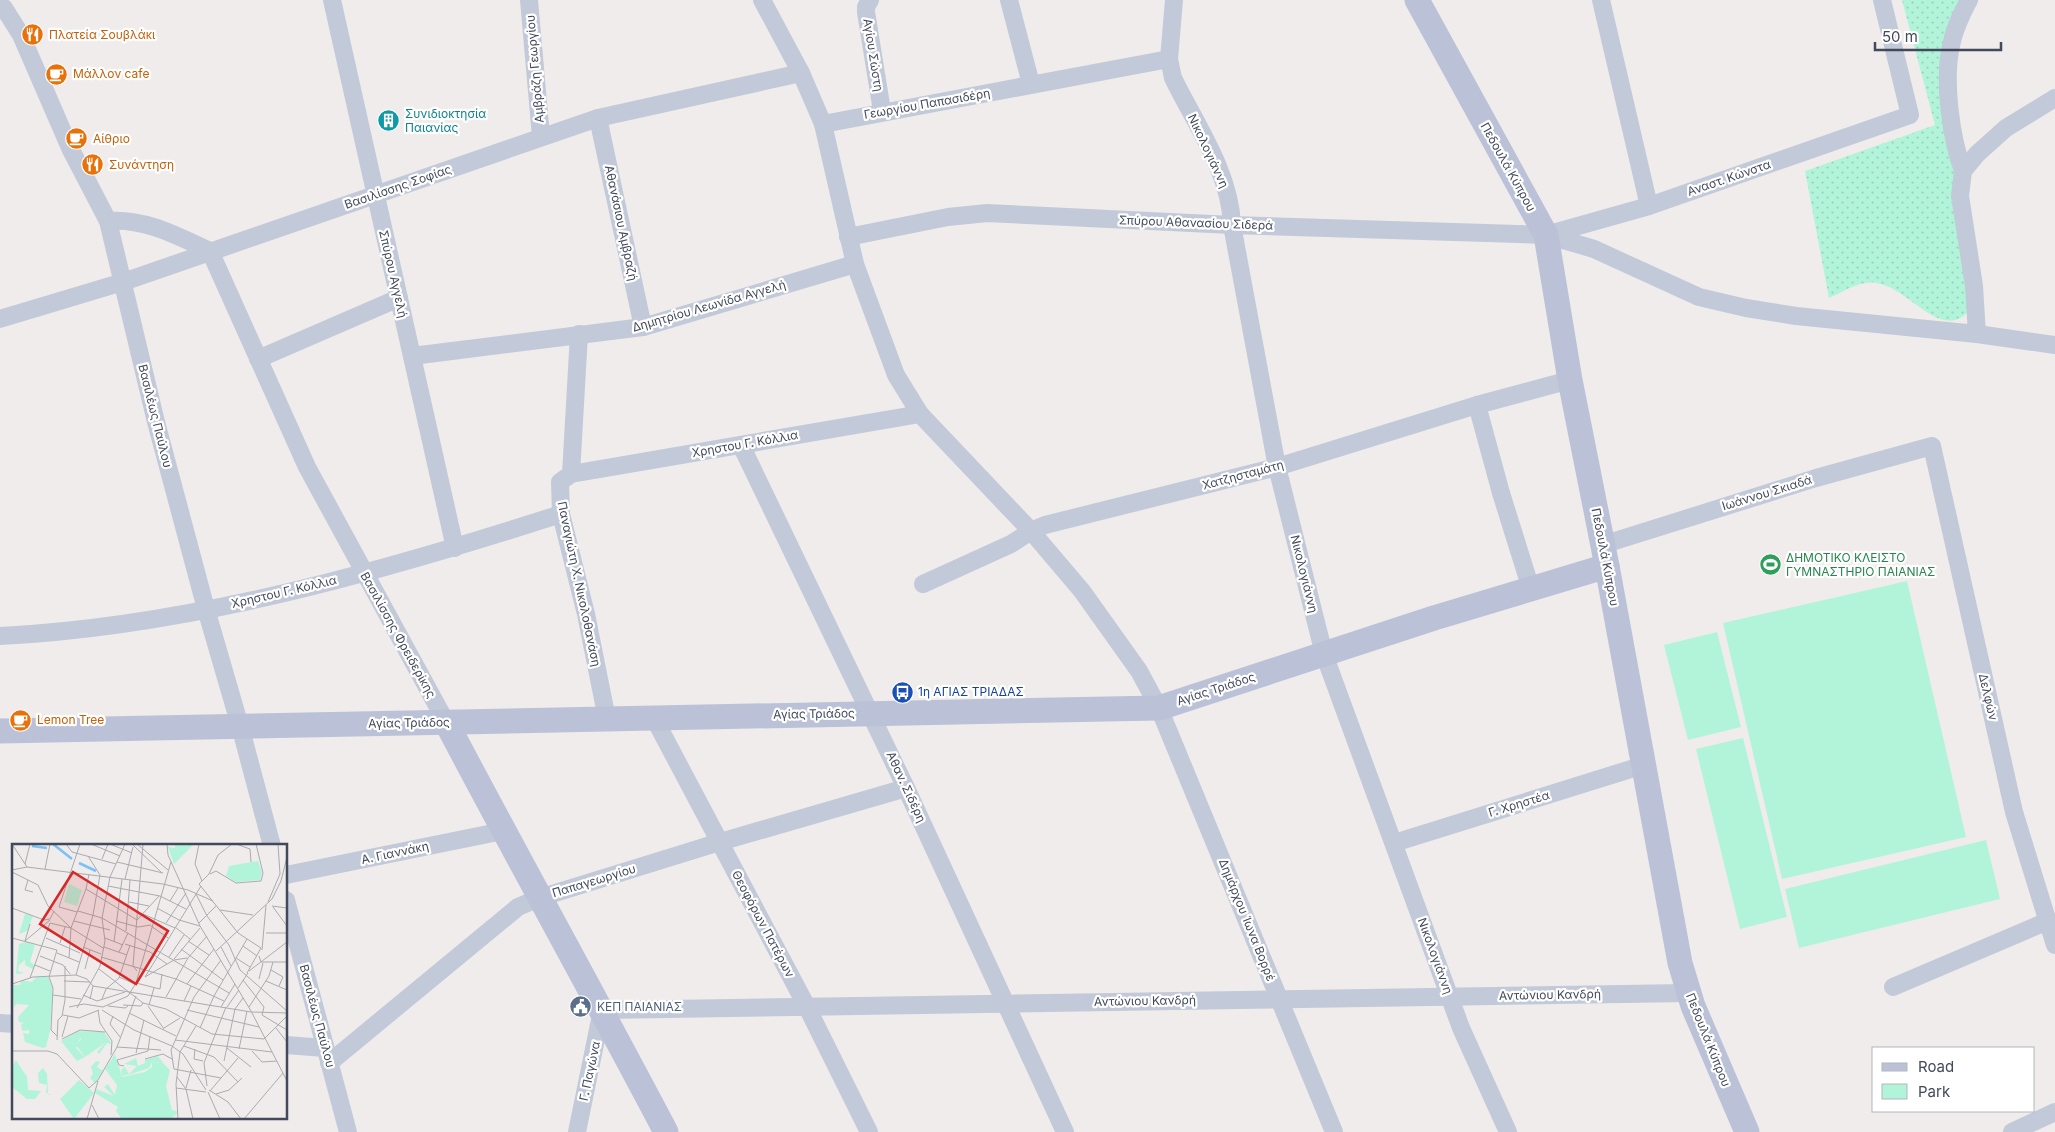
<svg xmlns="http://www.w3.org/2000/svg" width="2055" height="1132" viewBox="0 0 2055 1132" font-family="Inter,sans-serif">
<style>
.grass{fill:url(#grass-dots)}
.green{fill:#b2f4da}
.lines{fill:none;stroke-linecap:round;stroke-linejoin:round}
.street{stroke:#c2c9d8;stroke-width:18}
.secondary{stroke:#bbc2d8;stroke-width:25}
.labels{text-anchor:middle;stroke-width:4.5;stroke-linejoin:round;paint-order:stroke}
.food-label{font-size:12px;fill:#c56008;stroke:#fff;text-anchor:start}
.street-label{font-size:12px;fill:#42495b;stroke:#fff}
.culture-label{font-size:12px;fill:#0d838f;stroke:#fff;text-anchor:start}
.leisure-label{font-size:12px;fill:#27864d;stroke:#fff;text-anchor:start}
.transit-label{font-size:12px;fill:#164399;stroke:#fff;text-anchor:start}
.service-label{font-size:12px;fill:#4e5e75;stroke:#fff;text-anchor:start}
.inset-river{fill:none;stroke:#79c1f6;stroke-width:2.5}
.inset-road{fill:none;stroke:#aaabb1;stroke-width:1}
.view{fill:#d62828;fill-opacity:0.15;stroke:#d62828;stroke-width:2.5}
.inset-edge{fill:none;stroke:#42495b;stroke-width:2.5}
</style>
<defs>
<pattern id="grass-dots" width="8" height="8" patternUnits="userSpaceOnUse" patternTransform="scale(1.25)"><rect width="8" height="8" fill="#b2f4da"/><path d="M2 2h.1M6 6h.1" fill="none" stroke="#9ad3bd" stroke-width="1.8" stroke-linecap="round"/></pattern>
</defs>
<rect width="100%" height="100%" fill="#efeceb"/>
<path class="grass" d="M1902 0H1964L1947 49 1972 307C1943 347 1910 287 1876 283 1860 280 1843 292 1829 298L1805 171 1935 125Z"/>
<g class="green">
<polygon points="1907,581 1966,837 1782,879 1723,623"/>
<polygon points="1717,632 1741,727 1688,740 1664,645"/>
<polygon points="1743,738 1787,917 1740,929 1696,749"/>
<polygon points="1986,840 2000,899 1799,948 1785,889"/>
</g>
<g class="lines">
<g class="street">
<polyline points="332,0 455,548"/>
<polyline points="529,0 541,137"/>
<polyline points="762,0 801,73 823,124 855,264 896,375 920,414 1031,531 1082,591 1139,671 1159,708 1334,1132"/>
<polyline points="870,0 866,7 866,12 882,111"/>
<polyline points="1009,0 1031,84"/>
<path d="M1174 0 1169 59 1173 78C1196 125 1230 172 1232 225L1277 467 1324 654 1461 1028 1508 1132"/>
<polyline points="1601,0 1649,206"/>
<polyline points="4,8 21,35 70,148 108,221 156,422 206,609 240,726 272,846"/>
<polyline points="598,118 643,327"/>
<polyline points="823,124 1169,59"/>
<path d="M1963 171C1951 138 1943 81 1951 46 1954 29 1961 15 1969 0"/>
<path d="M108 221C145 218 177 236 210 251L307 467 446 722"/>
<polyline points="1546,235 1649,206 1910,115 1882,0"/>
<polyline points="848,237 948,217 987,213 1232,225 1546,235 1594,249 1699,297 1746,308 1796,316 1977,334 2055,345"/>
<polyline points="0,319 123,282 598,118 801,73"/>
<polyline points="579,334 571,474 560,482 561,514 586,614 607,719"/>
<polyline points="1977,334 1974,286 1960,196 1963,171 1977,154 2006,128 2055,98"/>
<polyline points="412,356 643,327 855,264"/>
<polyline points="258,359 399,298"/>
<polyline points="1477,405 1501,493 1531,589"/>
<polyline points="741,445 906,788 1065,1132"/>
<polyline points="571,474 920,414"/>
<polyline points="1602,545 1816,478 1932,446 2014,812 2055,945"/>
<polyline points="923,584 1011,544 1031,531 1045,525 1277,467 1477,405 1570,380"/>
<path d="M0 636C191 626 380 572 561 514"/>
<polyline points="654,718 807,1007 869,1132"/>
<polyline points="1394,843 1644,765"/>
<polyline points="286,875 503,831"/>
<polyline points="286,900 348,1132"/>
<polyline points="1893,987 2048,921"/>
<polyline points="0,1023 14,1024"/>
<polyline points="286,1045 325,1048"/>
<polyline points="329,1063 518,907 539,898 720,842 906,788"/>
<polyline points="577,1132 602,1010 1688,993"/>
<polyline points="2012,1132 2055,1112"/>
</g>
<g class="secondary">
<polyline points="1417,0 1546,235 1570,380 1607,566 1680,963 1693,1006 1747,1132"/>
<path d="M446 722C518 859 594 995 666 1132"/>
<polyline points="0,731 1159,708 1434,618 1607,566"/>
</g>
</g>
<defs>
<symbol id="restaurant-disc" viewBox="-11 -11 22 22"><circle r="9.5" fill="#e8710a" stroke="#fff"/><path d="M-5-6h1v4h1v-4h1v4h1v-4h1v5L-1.5 .5V6h-2V.5L-5-1ZM5-6V6H3V1.5H1.5Q1.5-4 5-6Z" fill="#fff"/></symbol>
<symbol id="cafe-disc" viewBox="-11 -11 22 22"><circle r="9.5" fill="#e8710a" stroke="#fff"/><path d="M-5.5-4.5H6V0H3Q3 3.5 0 3.5H-2.5Q-5.5 3.5-5.5 0ZM3-3.2v2h1.7v-2ZM-6 4.5H4V6H-6Z" fill="#fff"/></symbol>
<symbol id="building-disc" viewBox="-11 -11 22 22"><circle r="9.5" fill="#0f9aa8" stroke="#fff"/><path d="M-4-6H4V6H1V3H-1V6H-4ZM-2.5-4.3h1.7v1.8h-1.7ZM.8-4.3h1.7v1.8H.8ZM-2.5-1h1.7V.8h-1.7ZM.8-1h1.7V.8H.8Z" fill="#fff"/></symbol>
<symbol id="stadium-disc" viewBox="-11 -11 22 22"><circle r="9.5" fill="#2e9e5b" stroke="#fff"/><path d="M0-5a6.5 5 0 1 0 0 10a6.5 5 0 1 0 0-10ZM-3.5-1.8h7v3.6h-7Z" fill="#fff"/></symbol>
<symbol id="bus-disc" viewBox="-11 -11 22 22"><circle r="9.5" fill="#1a4fb4" stroke="#fff"/><path d="M-5-6H5V4H4V6H2V4H-2V6H-4V4H-5ZM-3.5-4V0h7V-4ZM-3.5 1.2v1.5H-2V1.2ZM2 1.2v1.5H3.5V1.2Z" fill="#fff"/></symbol>
<symbol id="civic-disc" viewBox="-11 -11 22 22"><circle r="9.5" fill="#5c6f8a" stroke="#fff"/><path d="M-.6-6.5H3V-4.5H.6V-3L4-1V1h2V6H-6V1h2V-1L-.6-3ZM-1.2 2.5V6h2.4V2.5Z" fill="#fff"/></symbol>
</defs>
<g fill-rule="evenodd">
<use href="#restaurant-disc" x="20" y="22" width="25" height="25"/>
<use href="#cafe-disc" x="44" y="62" width="25" height="25"/>
<use href="#building-disc" x="376" y="108" width="25" height="25"/>
<use href="#cafe-disc" x="64" y="126" width="25" height="25"/>
<use href="#restaurant-disc" x="80" y="152" width="25" height="25"/>
<use href="#stadium-disc" x="1758" y="552" width="25" height="25"/>
<use href="#bus-disc" x="890" y="680" width="25" height="25"/>
<use href="#cafe-disc" x="8" y="708" width="25" height="25"/>
<use href="#civic-disc" x="568" y="994" width="25" height="25"/>
</g>
<g class="labels">
<g class="food-label">
<text x="49" y="39">Πλατεία Σουβλάκι</text>
<text x="73" y="78">Μάλλον cafe</text>
<text x="93" y="143">Αίθριο</text>
<text x="109" y="169">Συνάντηση</text>
<text x="37" y="724">Lemon Tree</text>
</g>
<g class="street-label">
<text transform="translate(873 55) rotate(81)" y="4">Αγίου Σώστη</text>
<text transform="translate(535 69) rotate(-95)" y="4">Αμβράζη Γεωργίου</text>
<text transform="translate(927 104) rotate(-10)" y="4">Γεωργίου Παπασιδέρη</text>
<text transform="translate(1208 151) rotate(65)" y="4">Νικολογιάννη</text>
<text transform="translate(1508 167) rotate(61)" y="4">Πεδουλά Κύπρου</text>
<text transform="translate(1729 178) rotate(-19)" y="4">Αναστ. Κώνστα</text>
<text transform="translate(398 187) rotate(-19)" y="4">Βασιλίσσης Σοφίας</text>
<text transform="translate(621 223) rotate(78)" y="4">Αθανάσιου Αμβραζή</text>
<text transform="translate(1196 223) rotate(2)" y="4">Σπύρου Αθανασίου Σιδερά</text>
<text transform="translate(393 274) rotate(77)" y="4">Σπύρου Αγγελή</text>
<text transform="translate(709 306) rotate(-16)" y="4">Δημητρίου Λεωνίδα Αγγελή</text>
<text transform="translate(155 416) rotate(76)" y="4">Βασιλέως Παύλου</text>
<text transform="translate(745 444) rotate(-10)" y="4">Χρηστου Γ. Κόλλια</text>
<text transform="translate(1243 475) rotate(-15)" y="4">Χατζησταμάτη</text>
<text transform="translate(1767 493) rotate(-17)" y="4">Ιωάννου Σκιαδά</text>
<text transform="translate(1605 557) rotate(79)" y="4">Πεδουλά Κύπρου</text>
<text transform="translate(1304 574) rotate(76)" y="4">Νικολογιάννη</text>
<text transform="translate(579 584) rotate(78)" y="4">Παναγιώτη Χ. Νικολοθανάση</text>
<text transform="translate(284 592) rotate(-13)" y="4">Χρηστου Γ. Κόλλια</text>
<text transform="translate(398 635) rotate(61)" y="4">Βασιλίσσης Φρειδερίκης</text>
<text transform="translate(1216 689) rotate(-18)" y="4">Αγίας Τριάδος</text>
<text transform="translate(1988 697) rotate(77)" y="4">Δελφών</text>
<text transform="translate(814 714) rotate(-1)" y="4">Αγίας Τριάδος</text>
<text transform="translate(409 723) rotate(-1)" y="4">Αγίας Τριάδος</text>
<text transform="translate(906 787) rotate(65)" y="4">Αθαν. Σιδέρη</text>
<text transform="translate(1519 804) rotate(-17)" y="4">Γ. Χρηστέα</text>
<text transform="translate(395 853) rotate(-12)" y="4">Α. Γιαννάκη</text>
<text transform="translate(594 881) rotate(-17)" y="4">Παπαγεωργίου</text>
<text transform="translate(1247 920) rotate(68)" y="4">Δημάρχου Ίωνα Βορρέ</text>
<text transform="translate(763 924) rotate(62)" y="4">Θεοφόρων Πατέρων</text>
<text transform="translate(1435 956) rotate(70)" y="4">Νικολογιάννη</text>
<text transform="translate(1550 995) rotate(-1)" y="4">Αντώνιου Κανδρή</text>
<text transform="translate(1145 1001) rotate(-1)" y="4">Αντώνιου Κανδρή</text>
<text transform="translate(317 1016) rotate(75)" y="4">Βασιλέως Παύλου</text>
<text transform="translate(1708 1040) rotate(68)" y="4">Πεδουλά Κύπρου</text>
<text transform="translate(590 1071) rotate(-78)" y="4">Γ. Παγώνα</text>
</g>
<g class="culture-label">
<text x="405" y="118">Συνιδιοκτησία<tspan x="405" dy="14">Παιανίας</tspan></text>
</g>
<g class="leisure-label">
<text x="1786" y="562">ΔΗΜΟΤΙΚΟ ΚΛΕΙΣΤΟ<tspan x="1786" dy="14">ΓΥΜΝΑΣΤΗΡΙΟ ΠΑΙΑΝΙΑΣ</tspan></text>
</g>
<g class="transit-label">
<text x="918" y="696">1η ΑΓΙΑΣ ΤΡΙΑΔΑΣ</text>
</g>
<g class="service-label">
<text x="597" y="1011">ΚΕΠ ΠΑΙΑΝΙΑΣ</text>
</g>
</g>
<g transform="translate(12 844)">
<rect width="275" height="275" fill="#efeceb"/>
<path d="M246 17 250 28 248 36 224 38 214 32 217 22ZM13 70 21 72 15 87 7 90ZM14 98 23 101 18 118 23 121 21 125 13 121V116L7 121 6 127 12 129 4 130 7 100ZM24 133H36L41 144 38 187 34 203 31 204 13 198 11 189 17 190V186L10 187 9 180 13 179 7 178 6 173 17 161 4 160 2 164 0 141H8L9 136 20 138ZM70 194 80 200 93 199 73 213 64 201ZM103 210 110 233 133 228 140 223V218L151 219 158 226 154 242 160 266 165 267V270L158 275H110L104 267 106 263 83 249 84 245 102 252 92 243 96 240 103 251 105 241 93 225ZM4 216 15 233 16 246 29 247 23 255H15L0 243V223ZM84 217 88 218 85 223 91 227 83 239 78 234 81 230 79 223ZM31 224 35 230 36 250H40L37 251 34 248 35 241 27 239 26 229Z" fill="#b2f4da"/>
<path d="M163 0 186 1H181L162 20 156 3 163 4ZM66 187 92 188 100 200 95 199 87 210 85 208 93 199 77 201 68 194 64 204 73 213 65 217 49 197ZM146 212 151 219 140 218 137 224 119 230 110 232 109 226 113 223 117 230 125 222 112 220 124 214 126 222 133 219V216Z" fill="#b2f4da"/>
<path d="M67 236 82 249 62 275 48 255Z" fill="#b2f4da"/>
<path d="M57 40 70 46 65 62 52 58Z" fill="#b2f4da"/>
<path class="inset-river" d="M41 0 60 15M20 2 35 4M67 19 84 27"/>
<path class="inset-road" d="M0 0 15 23M54 0 60 8 104 20M79 0 108 12M98 0 120 9M120 0 150 29M125 0 156 26M155 0 156 11 188 82 239 167 275 237M187 0 183 20 190 37M220 0 206 11 197 30 187 40 226 89 249 104 235 129M224 0 238 5 239 18M90 15 96 0M105 18 151 29M13 20 18 0M33 25 38 0M0 26 15 23 151 40 176 46 201 57M0 28 26 41 36 62 59 84M198 30 204 27 224 39 249 37 251 29 244 0M113 35 121 3M16 36 13 46 21 48M96 42 148 52 174 65M74 45 125 76 147 52M184 50 195 72 217 101 228 126 275 167M158 57 166 44M117 58 137 62M256 58 268 30 266 0M260 62 275 64M261 63 275 82M0 64 32 76 38 75 42 67M145 64 167 76 188 82M208 66 241 71M66 67 90 74 217 149M65 68 47 63 68 0M131 70 163 84M62 77 98 86M104 77 126 83 139 81M154 79 174 49M187 79 204 62M139 82 156 94M163 83 178 95M114 87 118 36M254 89H275M0 94 45 106 37 133M34 94 68 109M93 94 111 101M13 97 38 76M13 97 18 80M176 97 197 111M102 98 110 35M48 99 53 83M113 100 138 108 155 120M231 102 245 112M71 103 89 110M92 103 115 111M209 103 219 122M169 105 211 136M250 106 254 61M204 107 260 55 269 37 275 13M107 108 116 89M45 109 67 118M28 112 51 121 58 130M247 112 249 118H275M89 113 164 135 212 157M157 113 172 91M57 114 59 84 74 45 77 30M224 114 238 123M162 115 188 84M209 116 182 153 159 206 162 225 209 234M23 121 38 127M73 125 78 106M87 125 131 159 154 165 200 190 252 195 275 172M259 126 271 133 267 142M125 127 121 122 131 0M237 127 275 98M64 131 81 71 88 31 76 12M37 133 41 144 39 186 45 192M107 133 123 140M133 133 189 42M133 133 162 116 175 114M18 134 38 79 59 84 91 104M247 135 251 119M231 136 252 163 250 171 275 186M52 137 78 138M254 137 275 146M124 139 148 145 150 130M0 140 21 133 64 131 75 135 81 142 78 155M175 140 202 105M81 142 239 168M226 144 236 129M41 151 69 155M71 151 85 157 113 148M154 153 176 114 195 92M90 155 94 145 107 134 118 101M172 157 179 142M111 161 129 162 131 159M137 161 142 144M96 162 113 164 116 162M136 162 152 185M57 163 72 160 91 163M91 163 116 152 124 139 159 18M209 163 223 140M215 163 227 146M237 163 257 132 261 118M65 164 88 122 93 97 90 74 98 33 113 0M86 166 88 179 100 197 99 211M90 166 122 186 160 202 171 210 194 246M175 166 247 183M240 168 275 169M117 169 164 192M51 171 67 174 87 166M101 172 98 180 108 193M152 184 168 174M188 184 202 152 235 95M264 184 275 198M50 193 56 172M50 195 68 186 93 188M45 196 46 176 50 172 53 156V122M163 196 260 208M172 202 202 213 226 238M105 203 149 206M215 204 239 223M183 205 182 215 191 217M227 205 235 167M0 207H36L45 210 77 244 86 236 105 203 124 152M240 207 250 218 265 217M124 209 132 176M133 215 151 210 160 215M212 217 223 165 231 154M112 222 107 221 105 216 136 207 138 192M165 233 174 245 181 275M195 242 192 219 214 163M164 244 194 248M174 244 179 226M197 246 216 258 229 275M198 247 226 214M196 248 208 275M204 250 217 246 230 234M80 261 87 275M75 275 86 237M166 275 164 240 168 208 184 182M232 275 271 229"/>
<path class="view" d="M61 28 156 87 124 140 28 80Z"/>
<rect width="275" height="275" class="inset-edge"/>
</g>
<rect x="1872" y="1047" width="162" height="65" fill="#ffffff" stroke="#b3b6bd"/>
<rect x="1882" y="1063" width="25" height="8" fill="#bbc2d8" stroke="#b3b6bd"/>
<text x="1918" y="1072" font-size="15" fill="#42495b">Road</text>
<rect x="1882" y="1084" width="25" height="15" fill="#b2f4da" stroke="#b3b6bd"/>
<text x="1918" y="1097" font-size="15" fill="#42495b">Park</text>
<path d="M1875 42v8h126v-8" fill="none" stroke="#42495b" stroke-width="2.5"/>
<text x="1882" y="42" font-size="15" fill="#42495b" stroke="#ffffff" stroke-width="4" paint-order="stroke">50 m</text>
</svg>
